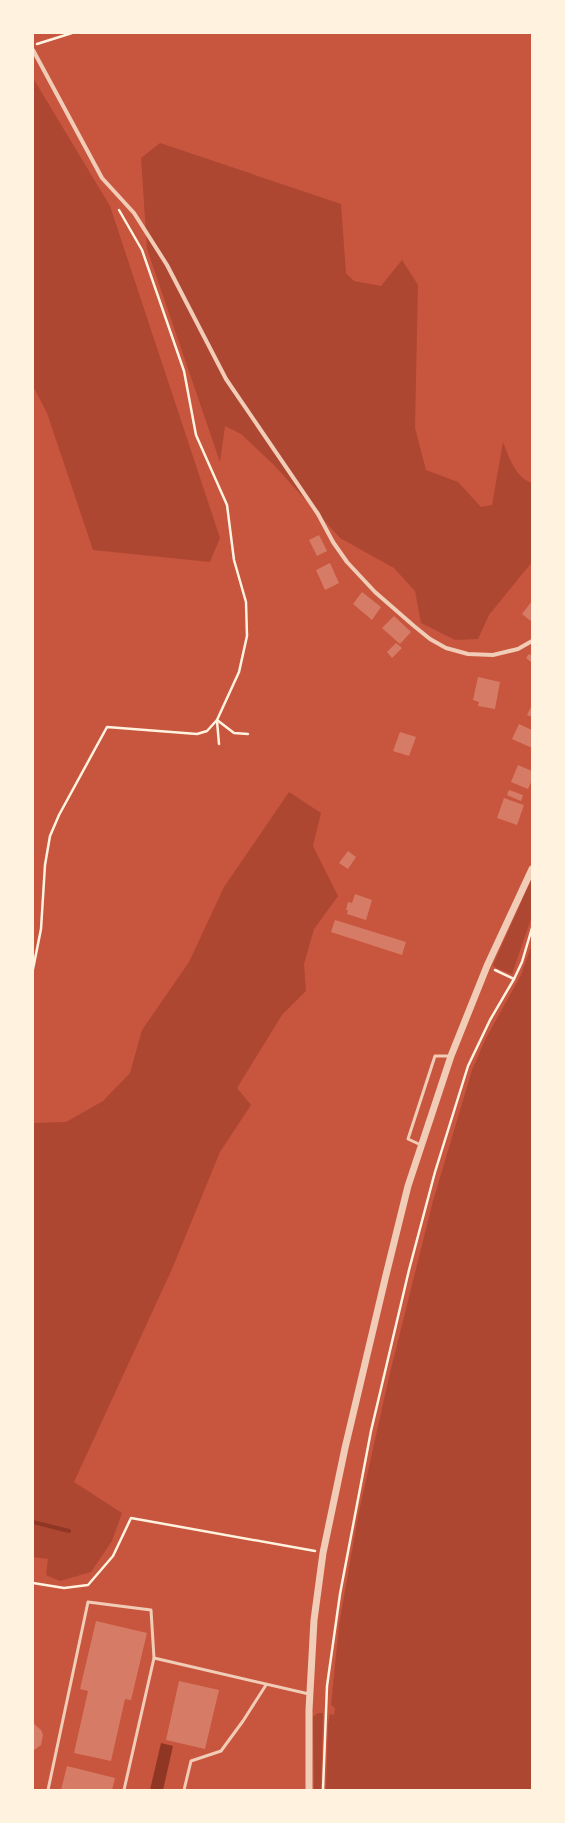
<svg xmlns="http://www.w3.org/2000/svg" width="565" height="1823" viewBox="0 0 565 1823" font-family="'Golos Text',sans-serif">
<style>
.green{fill:#ae4732}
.water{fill:#8f3625}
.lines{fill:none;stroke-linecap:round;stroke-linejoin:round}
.stream{stroke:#8f3625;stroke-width:4}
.building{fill:#d67c66}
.path{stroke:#fff3e0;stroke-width:2.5}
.service{stroke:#f1ccb7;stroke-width:3}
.minor{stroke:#f1ccb7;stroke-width:4}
.tertiary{stroke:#f1ccb7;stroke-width:7}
</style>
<rect width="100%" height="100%" fill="#c8553d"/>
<g class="green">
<polygon points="33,78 110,206 220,538 210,562 93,550 47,413 33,386"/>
<path d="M160 143 341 204 346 273 354 281 381 286 402 260 418 285 415 428 426 470 458 482 481 507 492 505 503 442C509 457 515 478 532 483V562L489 615 478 639 455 640 421 623 415 591 394 568 340 538 273 464 241 434 225 426 220 462 147 249 141 158Z"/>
<polygon points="289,792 321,813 313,846 338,896 314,929 304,964 306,991 282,1015 237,1088 251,1105 220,1152 172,1269 74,1482 122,1513 112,1541 91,1572 60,1581 46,1575 48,1559 33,1557 33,1123 66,1122 103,1101 130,1073 142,1030 189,962 224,887"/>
<polygon points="532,878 532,916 512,974 496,968 493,965"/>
<polygon points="532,944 532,1790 326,1790 328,1724 330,1714 334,1715 335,1708 331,1705 339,1625 358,1516 389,1377 433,1201 472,1070 485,1040 521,975"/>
<polygon points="318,1713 323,1713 321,1790 314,1790 313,1717"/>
</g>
<polygon class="water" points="161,1743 173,1746 163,1790 150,1790"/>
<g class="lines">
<polyline class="stream" points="33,1522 69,1531"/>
</g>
<g class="building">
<polygon points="319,535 327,551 317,556 309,540"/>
<polygon points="330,563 339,583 325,590 316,570"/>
<polygon points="362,592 381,607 372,620 353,604"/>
<polygon points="532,601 532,622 522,614"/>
<polygon points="394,616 411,632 400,644 382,628"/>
<polygon points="396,643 402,648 392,658 387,652"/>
<polygon points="529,654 532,656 531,662 526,658"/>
<polygon points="478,677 500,682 495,709 478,706 479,702 473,700"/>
<polygon points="532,705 532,717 527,715"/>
<polygon points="519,724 532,730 532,748 512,739"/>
<polygon points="400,732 416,737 409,756 393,751"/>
<polygon points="518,765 532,771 532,780 528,789 511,782"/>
<polygon points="509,790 523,795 521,801 507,795"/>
<polygon points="504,798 524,805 517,825 497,818"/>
<polygon points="348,851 356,857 348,869 339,863"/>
<polygon points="355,894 372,900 366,920 347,914 348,910 346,910 348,902 352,903"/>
<polygon points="335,920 406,942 402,955 331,932"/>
<polygon points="96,1621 147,1633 131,1700 125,1699 111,1761 74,1753 88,1691 80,1689"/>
<polygon points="179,1681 219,1690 205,1749 166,1740"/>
<polygon points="33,1723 41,1730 43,1735 41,1745 33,1751"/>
<polygon points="67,1766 115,1778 112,1790 61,1790"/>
</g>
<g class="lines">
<g class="path">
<polyline points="37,44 72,33"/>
<polyline points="217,720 234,733 248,734"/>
<polyline points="217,721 219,744"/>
<polyline points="33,969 41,929 45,865 50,836 59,815 107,727 197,734 207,731 217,720 239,672 247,636 246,602 234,560 227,505 196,435 184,371 142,250 119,210"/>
<polyline points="495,970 514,979"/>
<polyline points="33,1583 64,1588 88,1585 113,1556 131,1518 315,1551"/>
<polyline points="323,1790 327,1686 340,1594 371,1431 409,1270 435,1172 468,1066 490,1020 514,979 522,962 532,928"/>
</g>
<g class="service">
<polyline points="421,1145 408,1139 435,1056 451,1056"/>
<polyline points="48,1790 88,1602 151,1610 154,1658"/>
<polyline points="124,1790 154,1658 309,1694"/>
<polyline points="184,1790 191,1761 221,1751 243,1721 266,1685"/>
</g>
<polyline class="minor" points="33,50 102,178 134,213 167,265 226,379 318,514 333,542 347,562 375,592 414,626 430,639 446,648 468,654 493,655 518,649 532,641"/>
<polyline class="tertiary" points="309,1790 309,1710 314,1620 323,1553 345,1448 386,1275 408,1186 451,1056 487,966 532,869"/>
</g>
<rect width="565" height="1823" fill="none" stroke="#fff3e0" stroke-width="68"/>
</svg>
